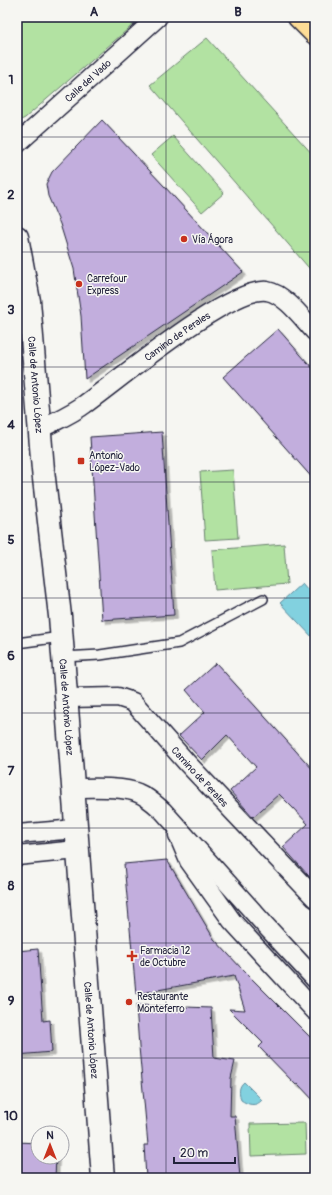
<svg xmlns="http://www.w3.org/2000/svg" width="332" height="1195" viewBox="0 0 332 1195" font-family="Pangolin,sans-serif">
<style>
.green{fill:#b2e2a2;stroke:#6a826e}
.water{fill:#82d1df;stroke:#5c8b9d}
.building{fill:#c2aedd;stroke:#22223b;filter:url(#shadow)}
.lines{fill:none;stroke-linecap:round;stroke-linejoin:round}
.service-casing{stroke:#22223b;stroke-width:12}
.minor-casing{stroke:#22223b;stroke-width:21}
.tertiary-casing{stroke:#22223b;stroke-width:25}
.motorway-casing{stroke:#22223b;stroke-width:25}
.service{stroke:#f6f6f2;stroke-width:9}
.minor{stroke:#f6f6f2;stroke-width:18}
.tertiary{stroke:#f6f6f2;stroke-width:22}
.motorway{stroke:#fedd96;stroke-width:22}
.grid{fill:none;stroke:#22223b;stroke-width:1;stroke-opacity:0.55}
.poi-dot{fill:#c8321e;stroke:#f6f6f2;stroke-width:1.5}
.labels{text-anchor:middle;stroke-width:3;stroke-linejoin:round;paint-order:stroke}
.street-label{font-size:10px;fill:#22223b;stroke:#f6f6f2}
.poi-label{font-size:10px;fill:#22223b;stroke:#f6f6f2;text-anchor:start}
.neatline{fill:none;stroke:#22223b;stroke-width:1.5}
.grid-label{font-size:13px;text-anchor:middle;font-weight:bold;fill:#22223b}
</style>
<defs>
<filter id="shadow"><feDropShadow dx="3.5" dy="3.5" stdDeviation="0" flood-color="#0004"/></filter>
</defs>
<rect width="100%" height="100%" fill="#f6f6f2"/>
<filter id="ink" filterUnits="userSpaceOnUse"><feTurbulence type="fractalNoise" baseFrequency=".025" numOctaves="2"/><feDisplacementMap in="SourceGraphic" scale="8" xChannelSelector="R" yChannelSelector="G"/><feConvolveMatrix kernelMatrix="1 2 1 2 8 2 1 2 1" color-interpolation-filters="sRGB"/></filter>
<g filter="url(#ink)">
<g class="green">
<polygon points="17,17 142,17 25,118 17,122"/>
<polygon points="207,38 315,157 315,275 150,85"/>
<polygon points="173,136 224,193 202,212 151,155"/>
<polygon points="233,470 238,538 205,540 200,472"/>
<polygon points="284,544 287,584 215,590 212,550"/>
<polygon points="305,1123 306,1154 251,1156 250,1124"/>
</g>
<g class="water">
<polygon points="302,583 315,598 315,640 280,603"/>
<path d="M244 1082 262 1100C256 1107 248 1105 241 1100 239 1093 238 1087 244 1082Z"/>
</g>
<g class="building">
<polygon points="102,120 164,186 243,272 85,379 81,316 74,269 60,224 48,196 46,184 52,172"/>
<polygon points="278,329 315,371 315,481 223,377"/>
<polygon points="162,432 174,615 102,620 90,437"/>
<polygon points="216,663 315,772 315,883 283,847 308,824 292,807 279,794 253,817 230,791 256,767 227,735 202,760 179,736 205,712 186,690"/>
<polygon points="167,860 214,939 242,969 315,1042 315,1102 298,1084 296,1085 259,1047 263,1043 229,1009 245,1010 234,976 136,994 124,864"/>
<polygon points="38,949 43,1021 50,1020 52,1052 17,1055 17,951"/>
<polygon points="136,1005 211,1008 214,1058 235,1061 231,1078 230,1116 235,1116 240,1178 146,1178 144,1145 148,1145 139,1047"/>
<polygon points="17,1142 38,1143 38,1157 56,1157 55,1178 17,1178"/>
</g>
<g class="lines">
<defs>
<g id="service">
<polyline points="17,643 61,637"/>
<polyline points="63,657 100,655 179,643 263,599"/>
</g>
<g id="minor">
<path id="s1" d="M17 144 158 17"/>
<path id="s2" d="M40 429C55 421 72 414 85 404 119 380 230 286 267 291 285 294 303 319 315 332"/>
<path id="s3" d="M67 698 118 697 133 702 188 764 315 898"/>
<path d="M73 788C90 788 123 786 138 793 148 797 155 804 163 811L265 925 315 979"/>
<polyline points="17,834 76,829"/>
<polyline points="178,835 189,861 232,921 315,1011"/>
<polyline points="17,856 77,850"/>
</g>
<g id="tertiary">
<path id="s4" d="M17 237 29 301 43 470 60 616 103 1178"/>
</g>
<polyline id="motorway" points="299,17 315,33"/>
</defs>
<use href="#service" class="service-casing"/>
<use href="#minor" class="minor-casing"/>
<use href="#tertiary" class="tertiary-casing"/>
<use href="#motorway" class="motorway-casing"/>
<use href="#service" class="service"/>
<use href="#minor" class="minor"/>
<use href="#tertiary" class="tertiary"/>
<use href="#motorway" class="motorway"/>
</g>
</g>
<path class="grid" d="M166 17V1178M17 137H315M17 252H315M17 367H315M17 482H315M17 598H315M17 713H315M17 828H315M17 943H315M17 1058H315"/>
<g class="poi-dot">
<circle cx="184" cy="239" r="4"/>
<circle cx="79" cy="284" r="4"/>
<rect x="77" y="457" width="8" height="8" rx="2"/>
<path d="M130 950h4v4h4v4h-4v4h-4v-4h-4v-4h4z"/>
<circle cx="129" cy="1002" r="4"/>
</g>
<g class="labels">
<g class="street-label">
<text dy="4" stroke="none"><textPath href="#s1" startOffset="95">Calle del Vado</textPath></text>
<text dy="4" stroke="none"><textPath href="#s2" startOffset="166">Camino de Perales</textPath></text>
<text dy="4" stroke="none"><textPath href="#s4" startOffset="149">Calle de Antonio López</textPath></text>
<text dy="4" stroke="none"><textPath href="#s4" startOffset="473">Calle de Antonio López</textPath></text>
<text dy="4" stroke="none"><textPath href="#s3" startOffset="167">Camino de Perales</textPath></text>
<text dy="4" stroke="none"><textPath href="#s4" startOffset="797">Calle de Antonio López</textPath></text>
</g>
<g class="poi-label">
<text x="192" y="243">Vía Ágora</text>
<text x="87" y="282">Carrefour<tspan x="87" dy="12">Express</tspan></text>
<text x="89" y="459">Antonio<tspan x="89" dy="12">López-Vado</tspan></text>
<text x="140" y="954">Farmacia 12<tspan x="140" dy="12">de Octubre</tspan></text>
<text x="137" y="1000">Restaurante<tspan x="137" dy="12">Monteferro</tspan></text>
</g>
</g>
<rect width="332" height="1195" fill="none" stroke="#f6f6f2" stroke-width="44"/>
<g transform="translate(50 1145)"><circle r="19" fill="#f6f6f2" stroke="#a1a1a9"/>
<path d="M0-3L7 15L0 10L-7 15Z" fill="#c8321e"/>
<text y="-6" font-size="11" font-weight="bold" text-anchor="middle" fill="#22223b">N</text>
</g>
<path d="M174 1157v6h61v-6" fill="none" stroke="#22223b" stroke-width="2"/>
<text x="180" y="1157" font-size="12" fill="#22223b" stroke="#f6f6f2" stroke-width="3" paint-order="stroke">20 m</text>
<rect x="22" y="22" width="288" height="1151" class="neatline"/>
<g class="grid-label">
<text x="94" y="16">A</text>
<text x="238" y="16">B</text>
<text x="11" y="84">1</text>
<text x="11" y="199">2</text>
<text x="11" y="314">3</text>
<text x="11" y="429">4</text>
<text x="11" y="544">5</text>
<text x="11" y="660">6</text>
<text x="11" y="775">7</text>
<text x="11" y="890">8</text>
<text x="11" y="1005">9</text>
<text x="11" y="1120">10</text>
</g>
</svg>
